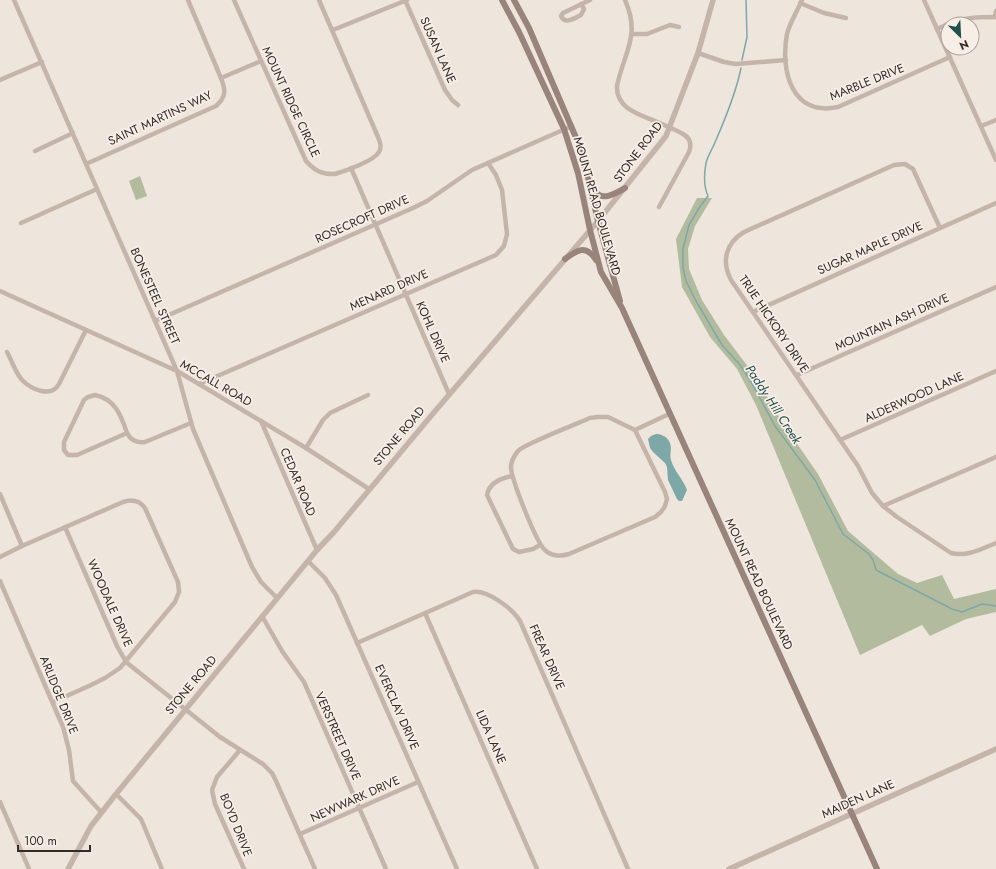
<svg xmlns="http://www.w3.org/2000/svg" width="996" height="869" viewBox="0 0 996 869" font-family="Jost,sans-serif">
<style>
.green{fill:#b3bb9e}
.water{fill:#7ea8a7}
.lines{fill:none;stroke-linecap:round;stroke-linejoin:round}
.stream{stroke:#7ea8a7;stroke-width:1.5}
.minor{stroke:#c5b4a9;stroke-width:4.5}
.tertiary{stroke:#c5b4a9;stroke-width:5.5}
.secondary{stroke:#98847b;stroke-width:6}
.labels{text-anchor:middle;stroke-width:3.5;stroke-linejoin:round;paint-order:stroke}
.street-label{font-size:12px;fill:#332b28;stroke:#f7efe7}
.water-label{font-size:13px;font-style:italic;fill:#234f4f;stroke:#f7efe7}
</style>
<rect width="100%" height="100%" fill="#eee5dc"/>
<g class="green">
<polygon points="140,176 147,196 136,200 129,181"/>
<polygon points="697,198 712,198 695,226 688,249 689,269 702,300 724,335 755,376 782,422 818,474 848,531 898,574 917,583 942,575 954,599 996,589 996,612 966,619 930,636 922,625 860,655 756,405 737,369 710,337 682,287 676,239"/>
</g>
<path class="water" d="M656 434C661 434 666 436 669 441 673 448 669 454 671 460 674 471 683 479 687 490L682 501H679L677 499 668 480 667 467 665 463 653 452 650 448 648 439 651 436Z"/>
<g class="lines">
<g class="stream">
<polyline points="742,60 747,37 746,0"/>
<path d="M741 68C736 93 726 117 716 140 713 148 708 155 706 163 704 174 703 185 708 196L699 208 689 225 683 249V268L686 281 696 301 722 345 740 365 750 380 775 426 815 480 843 534 869 554 873 560 876 570 952 609 962 612 982 604 996 606"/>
</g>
<g class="minor">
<polyline points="14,0 177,371 193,429 252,567 261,582 277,598"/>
<path d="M234 0 306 161C314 170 322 175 335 174 345 171 374 161 379 152 382 147 380 142 378 137L319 0"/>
<polyline points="405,0 445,90 452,100 458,105"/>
<path d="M625 0C641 36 624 52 617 86 616 108 638 114 655 121 664 125 674 129 683 134 690 138 692 144 689 152L659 207"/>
<path d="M802 0C797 12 790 22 787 34 780 71 792 117 838 107L950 57"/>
<polyline points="924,0 996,160"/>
<polyline points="800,3 824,13 846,18"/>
<path d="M581 4 584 9 581 15C575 18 565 25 561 16L563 13 590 0"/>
<polyline points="995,17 996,11"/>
<path d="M949 24C964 17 979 17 996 17"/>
<polyline points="937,29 948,24"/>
<polyline points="333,30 407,0"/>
<polyline points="632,34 647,34 670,25 679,27"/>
<polyline points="698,53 724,62 736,64 786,60"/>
<polyline points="221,78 261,61"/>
<polyline points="0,80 42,62"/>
<polyline points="981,126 996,120"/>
<polyline points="35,151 73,133"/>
<path d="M86 164 216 106C226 97 226 91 221 78L188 0"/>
<polyline points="351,168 449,394"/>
<polyline points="21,223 97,189"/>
<path d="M940 228 913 169 905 164 894 165 744 232C726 243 721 261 731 280L858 466 872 493 883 506 897 517 951 553C967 557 981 549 996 543"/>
<polyline points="0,291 177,371 306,448 369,489"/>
<polyline points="753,312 996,203"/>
<polyline points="155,321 413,208 427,201 472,170 572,126"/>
<path d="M7 352C12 361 15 372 22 380 32 390 51 398 59 384L86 330"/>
<polyline points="797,375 996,287"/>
<polyline points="199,384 496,255 504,246 507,234 502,190 496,175 488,163"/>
<path d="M95 395C115 399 121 415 127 433L77 455H68L64 450V442L84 400 88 397Z"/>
<path d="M598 417H608L635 430 665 492 667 499 665 506 661 512 655 517 569 554C560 557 550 556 544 549 536 541 511 479 511 467 511 461 514 456 518 451 522 445 579 423 590 418Z"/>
<polyline points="261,421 317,550"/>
<polyline points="635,430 669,414"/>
<path d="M127 433C131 441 137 443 145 442L191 423"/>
<polyline points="840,440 996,371"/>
<polyline points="306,448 323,420 330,413 368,395"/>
<path d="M512 476C502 478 489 483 487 495L513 549 519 552 533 549 540 545"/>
<polyline points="0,494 22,546"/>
<polyline points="883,506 996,457"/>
<polyline points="65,527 117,646 126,662 220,737 263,764 272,773 276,781 315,869"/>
<path d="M0 557 22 546 123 502C132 499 139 500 145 508L178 582 179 592 175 602 120 668 105 678 89 686 53 702"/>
<polyline points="308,561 325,578 336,595 457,869"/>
<polyline points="0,581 63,727 69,750 73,781 101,812"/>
<polyline points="425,613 537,869"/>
<polyline points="262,616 282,651 304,682 386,869"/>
<path d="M357 643 473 592C488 590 513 609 520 621L628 869"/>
<polyline points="240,750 217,777 212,790 215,804 244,869"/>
<polyline points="116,794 141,819 162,869"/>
<polyline points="0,802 29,869"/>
<polyline points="300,834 418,782"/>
</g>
<g class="tertiary">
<polyline points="68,869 91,826 116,794 317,550 334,532 436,410 598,221 666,136 698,53 713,0"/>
<polyline points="729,869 996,749"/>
</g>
<g class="secondary">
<polyline points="502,0 519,32 564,129 578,173 590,230 601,272 622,308 877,869"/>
<polyline points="514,0 529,28 580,147 584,160 598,221 620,301"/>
<path d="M592 187C600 203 613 195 625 188"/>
<path d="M565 259C577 250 586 244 596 260"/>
</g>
</g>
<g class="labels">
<g class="street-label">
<text transform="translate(438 50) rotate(66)" y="4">SUSAN LANE</text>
<text transform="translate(867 82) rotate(-22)" y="4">MARBLE DRIVE</text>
<text transform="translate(291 102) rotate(65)" y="4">MOUNT RIDGE CIRCLE</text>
<text transform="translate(160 118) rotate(-25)" y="4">SAINT MARTINS WAY</text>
<text transform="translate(638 152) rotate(-53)" y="4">STONE ROAD</text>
<text transform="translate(597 206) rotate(74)" y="4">MOUNT READ BOULEVARD</text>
<text transform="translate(362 219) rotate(-24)" y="4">ROSECROFT DRIVE</text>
<text transform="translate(870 248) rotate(-24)" y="4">SUGAR MAPLE DRIVE</text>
<text transform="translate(389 290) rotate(-24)" y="4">MENARD DRIVE</text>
<text transform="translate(155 296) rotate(66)" y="4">BONESTEEL STREET</text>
<text transform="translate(892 322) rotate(-24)" y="4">MOUNTAIN ASH DRIVE</text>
<text transform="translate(774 324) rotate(56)" y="4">TRUE HICKORY DRIVE</text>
<text transform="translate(433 332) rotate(66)" y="4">KOHL DRIVE</text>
<text transform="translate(216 383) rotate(30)" y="4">MCCALL ROAD</text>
<text transform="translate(914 397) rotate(-24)" y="4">ALDERWOOD LANE</text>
<text transform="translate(399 436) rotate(-50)" y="4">STONE ROAD</text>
<text transform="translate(298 482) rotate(67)" y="4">CEDAR ROAD</text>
<text transform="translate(759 584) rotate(65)" y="4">MOUNT READ BOULEVARD</text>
<text transform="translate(110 603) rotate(66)" y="4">WOODALE DRIVE</text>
<text transform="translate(547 657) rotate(66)" y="4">FREAR DRIVE</text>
<text transform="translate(191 685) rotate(-50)" y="4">STONE ROAD</text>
<text transform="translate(59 695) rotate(68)" y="4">ARLIDGE DRIVE</text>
<text transform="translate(397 707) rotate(66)" y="4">EVERCLAY DRIVE</text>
<text transform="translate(338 736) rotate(66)" y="4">VERSTREET DRIVE</text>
<text transform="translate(491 737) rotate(66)" y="4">LIDA LANE</text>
<text transform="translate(355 799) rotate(-24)" y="4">NEWWARK DRIVE</text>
<text transform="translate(858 799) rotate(-24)" y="4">MAIDEN LANE</text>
<text transform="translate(236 825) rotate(68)" y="4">BOYD DRIVE</text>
</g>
<g class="water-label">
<text transform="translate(774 404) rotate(57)" y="5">Paddy Hill Creek</text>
</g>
</g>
<g transform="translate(960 36) rotate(156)"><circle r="19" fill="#f7efe7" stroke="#a9a19b"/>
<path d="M0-3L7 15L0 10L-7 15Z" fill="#234f4f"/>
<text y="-6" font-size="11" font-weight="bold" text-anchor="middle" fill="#332b28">N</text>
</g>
<path d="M18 845v6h72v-6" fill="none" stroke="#332b28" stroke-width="2"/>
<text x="24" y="845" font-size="12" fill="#332b28" stroke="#f7efe7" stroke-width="3" paint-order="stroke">100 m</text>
</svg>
